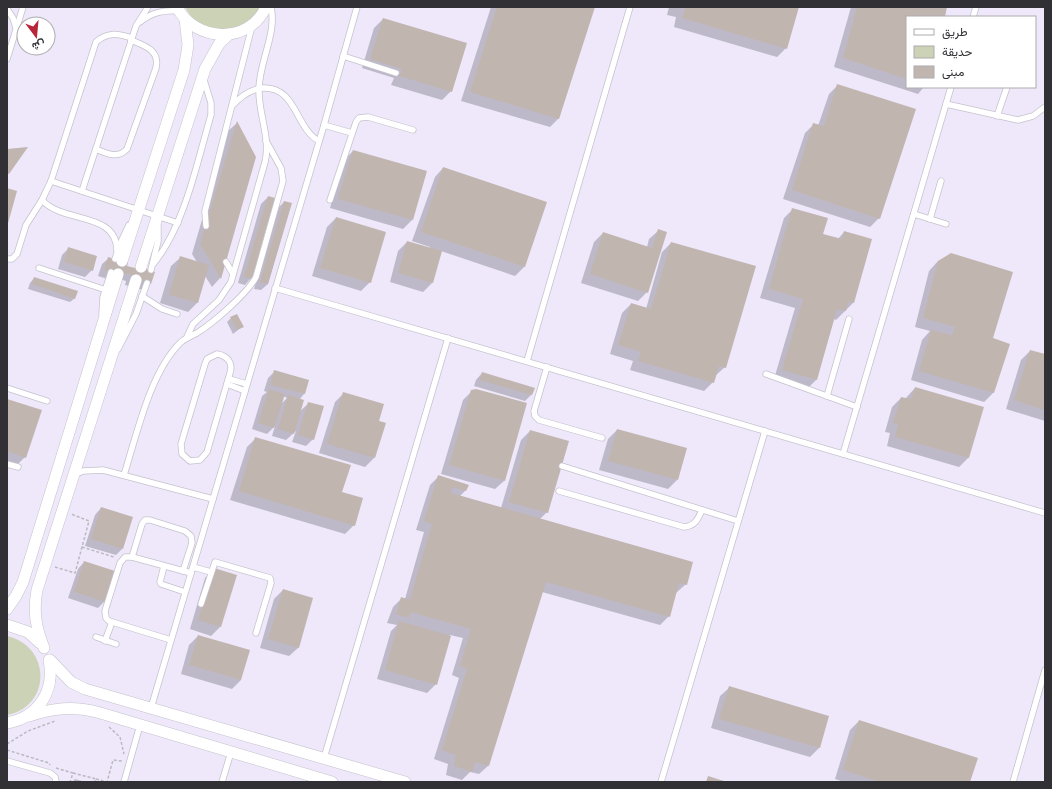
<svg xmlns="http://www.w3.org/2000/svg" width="1052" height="789" viewBox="0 0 1052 789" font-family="Cabin,Vazirmatn,sans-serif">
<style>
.built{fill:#eee8fa;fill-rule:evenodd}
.green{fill:#ccd2b5}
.shadow{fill:#0003;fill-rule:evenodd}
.building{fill:#c1b5b0}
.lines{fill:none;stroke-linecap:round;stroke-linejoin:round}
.service-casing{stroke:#c5c2cc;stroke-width:7}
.minor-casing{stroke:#c5c2cc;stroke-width:12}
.path{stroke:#bbb8c0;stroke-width:1.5;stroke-dasharray:3 2;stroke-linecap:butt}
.service{stroke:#fff;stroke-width:5.5}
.minor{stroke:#fff;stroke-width:11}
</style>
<rect width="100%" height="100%" fill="#f8f4ff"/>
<path class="built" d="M7 7H1045V782H7ZM907 17H1035V87H907ZM24 24H48V48H24Z"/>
<g class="green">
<path d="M185 7H265L235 32C212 28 197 30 185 7Z"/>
<path d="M7 636C51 646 52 706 7 715Z"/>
</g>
<g class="shadow">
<polygon points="491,7 594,7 559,118 550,127 461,101"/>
<polygon points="669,7 798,7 786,48 777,57 674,27 676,17 667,15"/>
<polygon points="851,7 946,7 944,17 907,17 907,87 924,87 918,94 834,67"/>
<polygon points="383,19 451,91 442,100 391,85 394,78 362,68 374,28"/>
<polygon points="838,85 879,218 870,227 783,199 805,133 814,124 818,126 829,94"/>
<polygon points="237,123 255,157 220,278 212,287 205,276 197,303 188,312 160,303 171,266 180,258 197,262 192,254 228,131"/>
<polygon points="353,151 426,171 412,220 403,229 330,208 344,160"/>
<polygon points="443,168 546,203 524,267 515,276 441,251 432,283 423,292 390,282 398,251 407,242 430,249 430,247 412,241 435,177"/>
<polygon points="268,197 251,278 245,285 238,283 261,204"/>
<polygon points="284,202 291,204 268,284 261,290 254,289 277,209"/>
<polygon points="793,209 822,234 838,239 844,232 853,303 836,320 834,319 816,380 807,389 774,379 795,308 760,298 784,218"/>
<polygon points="336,218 370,282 361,291 312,276 327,227"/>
<polygon points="658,231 647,292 638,301 581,283 594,242 603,233 647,247 649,239"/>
<polygon points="671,243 725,367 715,376 713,382 704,391 630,370 633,361 610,354 622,313 631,304 646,309 662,252"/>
<polygon points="68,249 92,270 85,277 58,269 62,255"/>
<polygon points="109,258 126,267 133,269 136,267 153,272 150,284 143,290 125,285 126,281 119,279 117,282 98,276 102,264"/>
<polygon points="938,261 991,339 993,393 984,402 911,380 922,340 930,331 915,327 929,271"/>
<polygon points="34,278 75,298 70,302 28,289 30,283"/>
<polygon points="231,318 243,326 233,334 227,322"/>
<polygon points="1030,351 1045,355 1045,421 1006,409 1021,360"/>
<path d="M275 371 308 381 304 394 299 400V412L309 403 313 439 306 446 292 442 296 431 286 440 272 436 275 426 267 434 252 429 262 396 267 392 264 391 268 378ZM283 396 287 398 280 405Z"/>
<polygon points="482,373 533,389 531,395 525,401 474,386 476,380"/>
<polygon points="915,388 982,408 968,458 959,467 887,446 890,433 885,432 892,407 901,398 905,399"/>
<polygon points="472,391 504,481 495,489 441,474 463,400"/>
<polygon points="344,393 378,421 385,423 374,458 365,467 319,453 335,402"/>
<polygon points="7,400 25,457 16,466 7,463"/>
<polygon points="617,430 677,480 668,489 599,470 608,439"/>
<polygon points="530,431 547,512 540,519 686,584 676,593 669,616 660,625 542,592 488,766 479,774 470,772 462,780 446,775 448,764 434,759 459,678 452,675 463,638 450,635 436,684 427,693 377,679 391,631 397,625 387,623 393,607 402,598 405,599 424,532 416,530 430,485 439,476 467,485 465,491 460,496 501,508 521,440"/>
<polygon points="256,438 341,493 354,525 345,534 230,500 247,447"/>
<polygon points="101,508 122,549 116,555 85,546 95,515"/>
<polygon points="84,562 105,601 98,608 68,598 78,569"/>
<polygon points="214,569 220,627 211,636 190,629 205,578"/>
<polygon points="283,590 298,648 289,656 260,648 274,599"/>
<polygon points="198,636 241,680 232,689 181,674 189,645"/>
<polygon points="729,688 828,717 819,748 810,757 711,728 720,696"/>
<polygon points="859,721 969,782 844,782 835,779 850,730"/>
<polygon points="75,779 86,782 72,782"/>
</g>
<g class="building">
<polygon points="497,7 595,7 559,119 470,92"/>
<polygon points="681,7 799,7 787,49 682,18 685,9"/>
<polygon points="857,7 947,7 945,17 907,17 907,79 843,58"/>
<polygon points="383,18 467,43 452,92 399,76 402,69 370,59"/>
<polygon points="837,84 916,109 880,219 792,190 813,123 824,126"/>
<polygon points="237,121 256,157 221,279 200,244"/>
<polygon points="28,147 9,174 7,173 7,149"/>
<polygon points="353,150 427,171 413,220 338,199"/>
<polygon points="443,167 547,202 525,267 421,232"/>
<polygon points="7,188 17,191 7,227"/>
<polygon points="268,196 275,198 252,279 244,277"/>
<polygon points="284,201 292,203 268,284 260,282"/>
<polygon points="792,208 828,218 823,234 842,239 844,231 872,239 854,303 848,302 846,311 837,309 817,380 782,370 803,299 769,289"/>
<polygon points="336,217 386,232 371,283 320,268"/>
<polygon points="658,229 667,232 648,293 590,274 603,232 652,248"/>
<polygon points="407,241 442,251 433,283 398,273"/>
<polygon points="671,242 756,266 726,368 719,366 714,383 638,361 641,352 618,345 631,303 651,309"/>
<polygon points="68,247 97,256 93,271 64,262"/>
<polygon points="951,253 1013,272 993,338 1010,344 994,393 919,371 931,330 952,335 955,327 923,318 938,261"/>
<polygon points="180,256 209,265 198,303 169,295"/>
<polygon points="108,257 128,263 127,266 135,268 136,265 155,272 151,284 131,278 132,275 125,273 124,276 104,270"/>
<polygon points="34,277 78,291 75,299 32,284"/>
<polygon points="237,314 244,327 237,330 230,317"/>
<polygon points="1030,350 1045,354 1045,410 1014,400"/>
<polygon points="274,370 309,380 305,394 270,385"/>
<polygon points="482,372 535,388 532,395 480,380"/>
<polygon points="915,387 984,407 969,458 895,437 898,424 893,423 901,397 911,399"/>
<polygon points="269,389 285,394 274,428 258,423"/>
<polygon points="476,389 527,403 505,481 449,465 471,390"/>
<polygon points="343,392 384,404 379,421 386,423 375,458 327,444"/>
<polygon points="288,395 304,400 294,434 278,429"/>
<polygon points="7,399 42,410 26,458 7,451"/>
<polygon points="308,402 324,406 314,440 298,435"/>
<polygon points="617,429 687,448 678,480 608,461"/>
<polygon points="530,430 569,441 548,513 509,502"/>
<polygon points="255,437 351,465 342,492 363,498 355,526 239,491"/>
<polygon points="438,475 469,485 466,491 452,487 451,493 693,562 687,585 679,583 670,617 546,582 489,766 475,762 472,772 454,766 456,755 442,750 467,669 460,666 471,629 410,612 409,618 396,614 401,597 410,600 432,524 424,521"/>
<polygon points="101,507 133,517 123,549 91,539"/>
<polygon points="84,561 115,571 106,602 74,592"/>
<polygon points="214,568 237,575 221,627 198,620"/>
<polygon points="283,589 313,598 299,648 268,639"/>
<polygon points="399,621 451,636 437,685 385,670"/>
<polygon points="198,635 250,650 241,680 189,665"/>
<polygon points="729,686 829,716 820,748 719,719"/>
<polygon points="859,720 978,758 970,782 880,782 843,770"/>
<polygon points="708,776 727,782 706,782"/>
</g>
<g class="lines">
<defs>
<g id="service">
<polyline points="7,9 13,18 16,28"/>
<polyline points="973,17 976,7"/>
<path d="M140 22C152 12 164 10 179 11"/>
<polyline points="343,56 396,73"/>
<polyline points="7,59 23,7"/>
<polyline points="946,104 1018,120 1033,116 1045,107"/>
<path d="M232 106C240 97 250 89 263 88 297 87 295 128 319 141"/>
<polyline points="997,116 1007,87"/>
<polyline points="324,125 352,133"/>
<path d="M96 149C107 154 118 159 127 149L156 68C160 50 145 46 131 40"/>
<polyline points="51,181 178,223"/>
<polyline points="82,191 136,26 148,7"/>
<path d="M42 200C63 224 117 211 117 251"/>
<polyline points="330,200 356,122 359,118 368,117 413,130"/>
<polyline points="914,214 946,224"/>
<polyline points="930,219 941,181"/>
<polyline points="206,226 205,211 252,26"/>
<path d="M7 259H12L17 254 26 225 42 200 51 181 96 42C108 31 118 34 132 38"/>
<polyline points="115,259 121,242 129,225"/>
<polyline points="226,262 233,274"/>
<path d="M154 263C185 225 197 162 211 115V103L204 80"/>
<polyline points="39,268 106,290"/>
<polyline points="151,270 158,241 158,226"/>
<polyline points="275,288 1045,513"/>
<polyline points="142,296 162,309 177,314"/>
<polyline points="102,314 103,297 111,272"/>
<path d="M187 337 193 324 219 300 231 282 265 162C271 138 258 113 259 89 259 62 277 34 271 7"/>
<polyline points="118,349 136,314 147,283"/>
<path d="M217 354C228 356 233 363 230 373L207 452 200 460 190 461 182 454 181 444 205 364 207 359Z"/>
<polyline points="527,361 630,7"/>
<polyline points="547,367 534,411 535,416 539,420 602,438"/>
<polyline points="766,374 857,407"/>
<polyline points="229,379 247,384"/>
<polyline points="227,384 245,391"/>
<polyline points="7,388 47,401"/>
<polyline points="827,396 849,319"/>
<polyline points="843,454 951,87"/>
<polyline points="7,464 18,467"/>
<polyline points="562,466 738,521"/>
<polyline points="74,475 83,471 103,470 213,499"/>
<path d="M124 475C137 434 150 372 181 342 186 338 191 336 197 333 213 323 247 294 256 277L283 181 281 168 266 141"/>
<path d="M559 491 684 527C695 526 698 519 702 510"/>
<polyline points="132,557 142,524 145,520 150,520 185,531 191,536 192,543 183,571"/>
<polyline points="164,566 160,582 161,584 185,592"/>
<polyline points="193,567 211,572"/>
<polyline points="201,604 215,562 270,578 271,583 256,633"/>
<polyline points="96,637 116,644"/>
<polyline points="171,640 109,621 106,618 105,611 120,563 125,557 132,557 191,573"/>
<polyline points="105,641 112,622"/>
<polyline points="151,708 324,125 357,7"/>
<polyline points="324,758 448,338"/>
<polyline points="7,761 50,773 55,777 56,782"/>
<polyline points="124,782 140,725"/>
<polyline points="222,782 231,752"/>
<polyline points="661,782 765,431"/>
<polyline points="1013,782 1045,670"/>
</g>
<g id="minor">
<path d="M177 7C194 42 249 45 266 7"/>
<polyline points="122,261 184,70 188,45 185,19"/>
<polyline points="141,267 205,69 219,44 229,34"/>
<polyline points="7,609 16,596 23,582 118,274"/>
<polyline points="7,625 28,632 40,643"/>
<path d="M44 648C36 628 33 612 37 590L136 280"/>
<polyline points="50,660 71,682 85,689 405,782"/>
<path d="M29 716C53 708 73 706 97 712L332 782"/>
<path d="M7 723C39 717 55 691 49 660"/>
</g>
</defs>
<use href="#service" class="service-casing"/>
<use href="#minor" class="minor-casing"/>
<g class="path">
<polyline points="82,547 114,557"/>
<polyline points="55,567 75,573 89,521 71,514"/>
<polyline points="109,727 120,737 124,754"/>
<polyline points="7,744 28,731 55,721"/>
<polyline points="7,750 49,763 50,765"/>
<polyline points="56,768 73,773 70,782"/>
<polyline points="73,773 96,779 95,782"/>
<polyline points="96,779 107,782 113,760 122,761"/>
</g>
<use href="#service" class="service"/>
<use href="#minor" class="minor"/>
</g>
<rect width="1052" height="789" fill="none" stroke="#313034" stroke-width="16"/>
<rect x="906" y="16" width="130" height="72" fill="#ffffff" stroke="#adacae"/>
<rect x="914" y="29" width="20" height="6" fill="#ffffff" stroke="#adacae"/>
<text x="942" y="36" font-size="12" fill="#313034">طريق</text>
<rect x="914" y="46" width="20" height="12" fill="#ccd2b5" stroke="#adacae"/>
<text x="942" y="56" font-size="12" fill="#313034">حديقة</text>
<rect x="914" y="66" width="20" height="12" fill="#c1b5b0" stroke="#adacae"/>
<text x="942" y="76" font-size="12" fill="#313034">مبنى</text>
<g transform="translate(36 36) rotate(164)"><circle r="19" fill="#ffffff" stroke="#adacae"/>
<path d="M0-3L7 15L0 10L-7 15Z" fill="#b82738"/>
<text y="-6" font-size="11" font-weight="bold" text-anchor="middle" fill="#313034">ش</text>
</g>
</svg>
